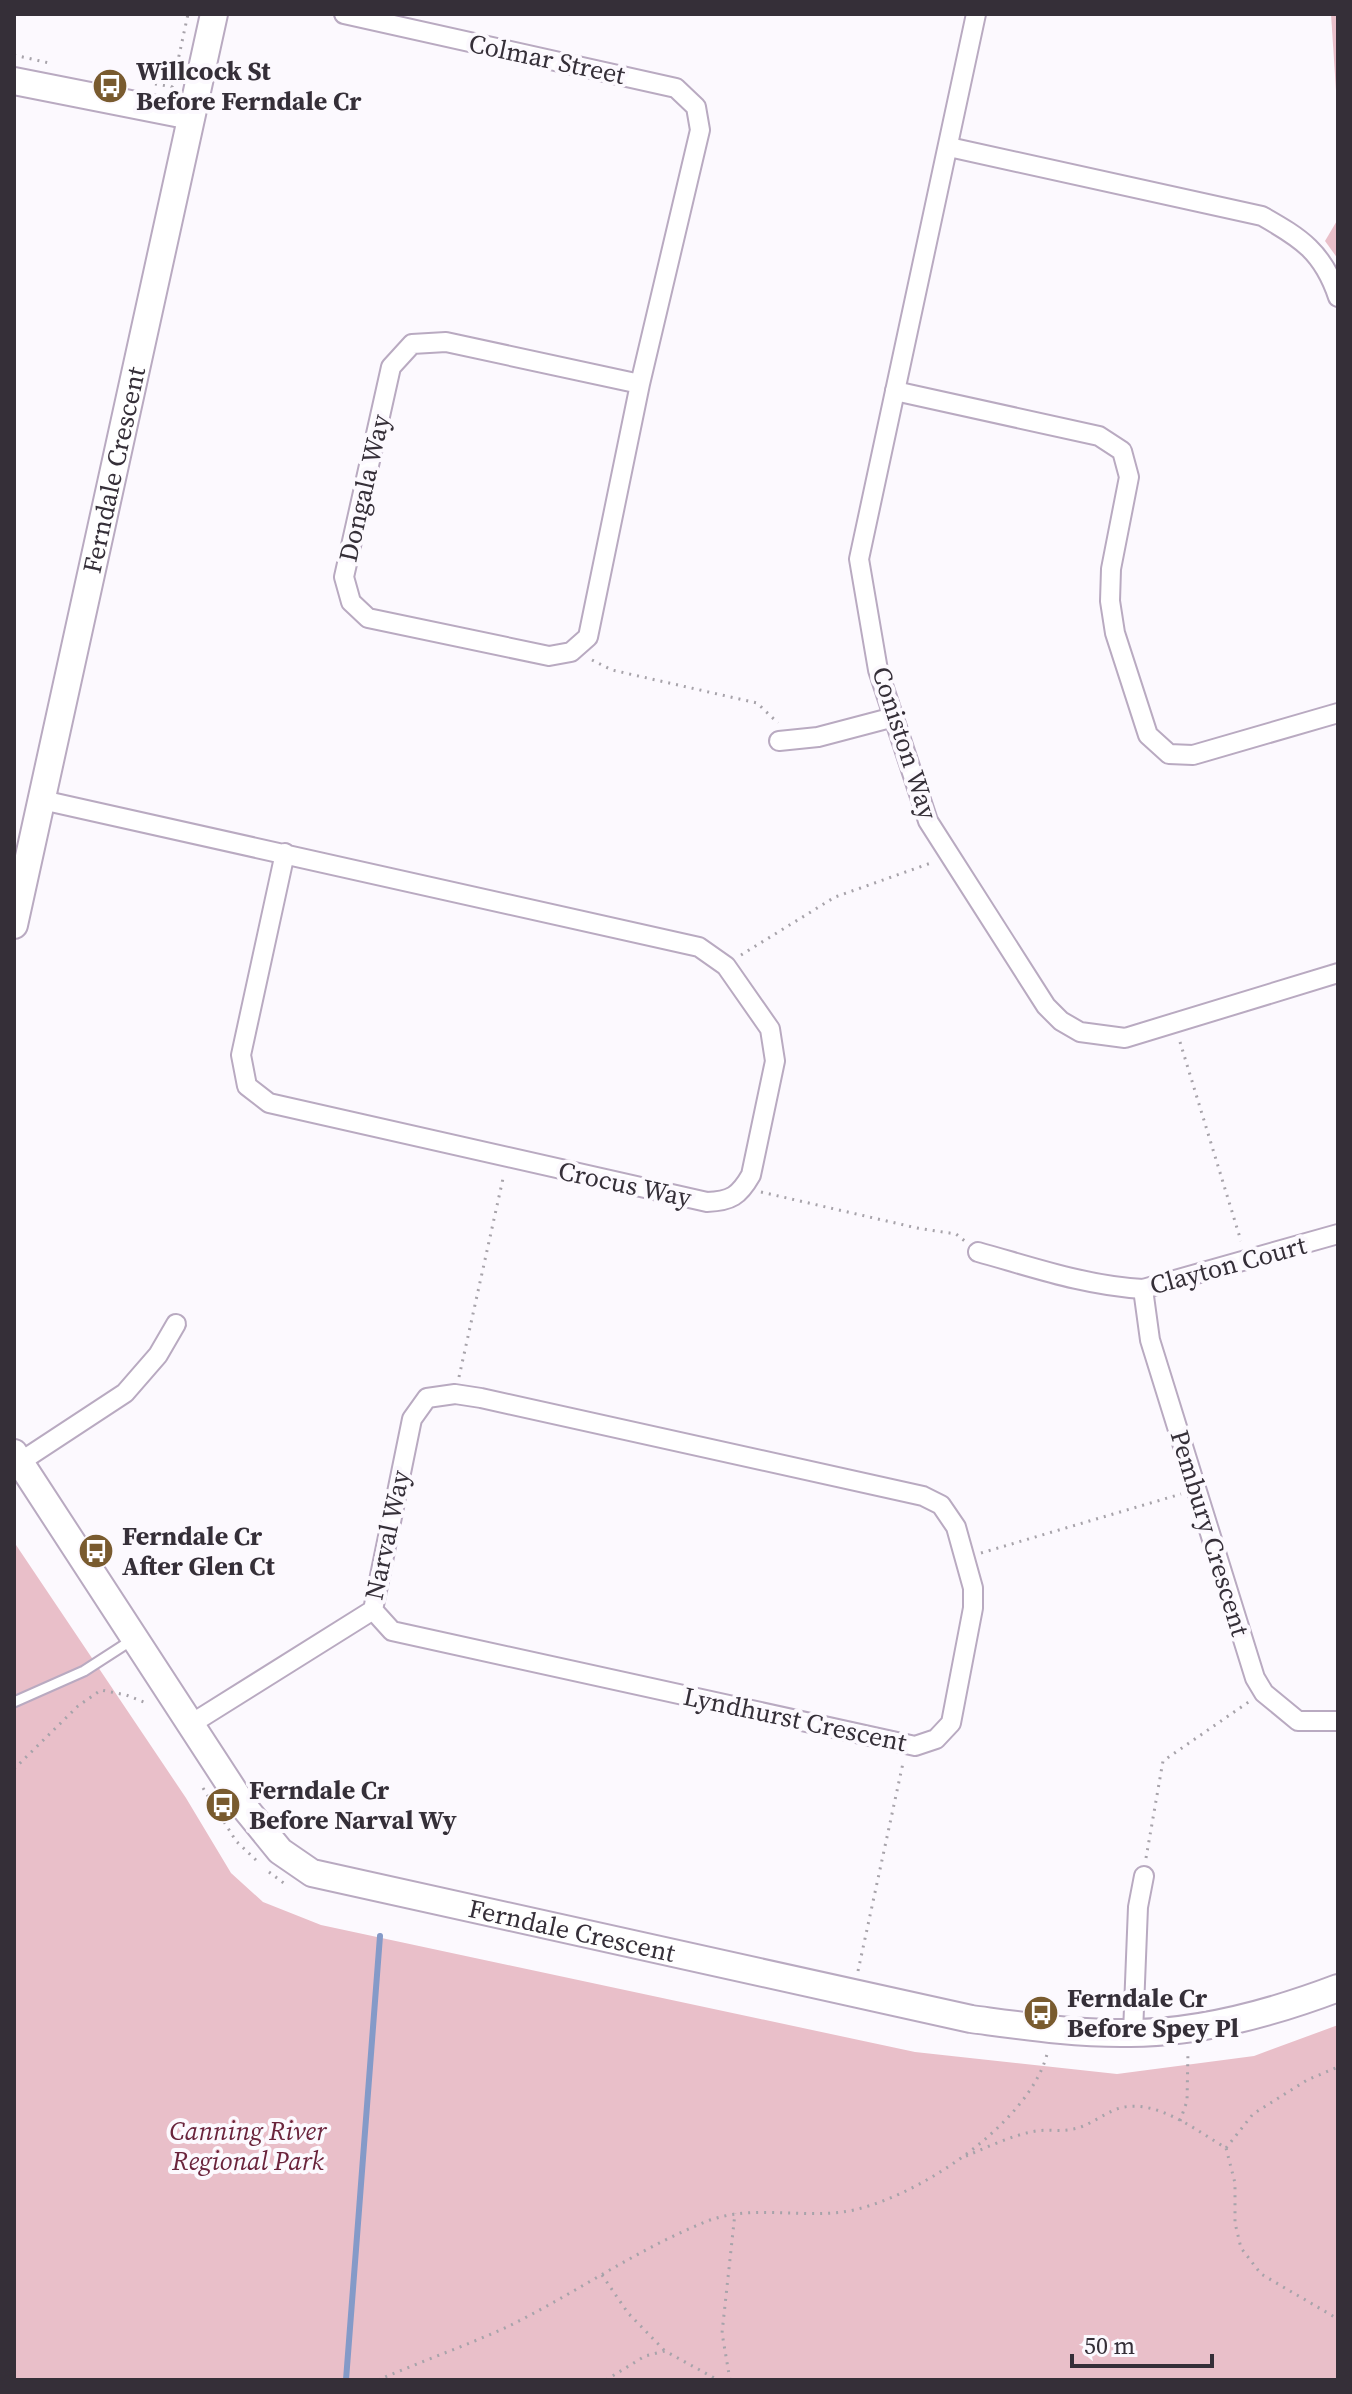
<svg xmlns="http://www.w3.org/2000/svg" width="1352" height="2394" viewBox="0 0 1352 2394" font-family="'Source Serif 4',serif">
<style>
.green{fill:#e9bfc9}
.lines{fill:none;stroke-linecap:round;stroke-linejoin:round}
.stream{stroke:#849ac8;stroke-width:6}
.lane-casing{stroke:#b9aac1;stroke-width:13}
.street-casing{stroke:#b9aac1;stroke-width:22}
.secondary-casing{stroke:#b9aac1;stroke-width:30}
.path{stroke:#a7a3aa;stroke-width:3;stroke-dasharray:2 6;stroke-linecap:butt}
.lane{stroke:#fff;stroke-width:9}
.street{stroke:#fff;stroke-width:18}
.secondary{stroke:#fff;stroke-width:26}
.labels{text-anchor:middle;stroke-width:8;stroke-linejoin:round;paint-order:stroke}
.street-label{font-size:26px;fill:#352f38;stroke:#fcf9fe}
.poi-label{font-size:26px;font-weight:bold;fill:#352f38;stroke:#fcf9fe;text-anchor:start}
.park-label{font-size:26px;font-style:italic;fill:#6a243c;stroke:#fcf9fe}
</style>
<rect width="100%" height="100%" fill="#fcf9fe"/>
<g class="green">
<polygon points="1331,14 1338,14 1338,121"/>
<polygon points="1338,219 1338,259 1325,241"/>
<polygon points="14,1542 186,1798 231,1873 263,1902 321,1925 915,2052 1117,2074 1254,2056 1338,2025 1338,2380 14,2380"/>
</g>
<g class="lines">
<polyline class="stream" points="346,2380 380,1936"/>
<defs>
<polyline id="lane" points="14,1702 84,1671 132,1640"/>
<g id="street">
<polyline points="344,14 676,88 696,107 700,130 640,384 588,637 571,652 549,656 368,618 351,602 344,577 391,367 412,344 446,342 640,384"/>
<polyline points="976,14 859,559 878,670 928,821 1046,1006 1061,1021 1080,1032 1125,1038 1338,973"/>
<path d="M949 147 1262 216C1301 238 1323 252 1338 297"/>
<polyline points="895,391 1099,436 1122,451 1129,477 1111,569 1110,601 1115,633 1148,735 1169,754 1193,755 1338,713"/>
<polyline points="779,741 818,737 894,717"/>
<path d="M42 800 699 947 726 966 770 1029 775 1061 751 1175C739 1196 731 1201 707 1202L269 1103 247 1086 241 1055 285 853"/>
<path d="M978 1252C1032 1267 1086 1286 1143 1289L1338 1234"/>
<polyline points="1143,1289 1150,1340 1255,1678 1264,1693 1298,1721 1338,1721"/>
<polyline points="20,1462 125,1393 158,1355 176,1324"/>
<polyline points="191,1724 373,1610 412,1419 427,1398 455,1394 481,1398 923,1496 941,1505 956,1527 973,1588 973,1608 951,1723 936,1739 915,1746 392,1631 373,1610"/>
<polyline points="1133,2033 1138,1907 1144,1876"/>
</g>
<g id="secondary">
<polyline points="14,81 191,116"/>
<path id="s1" d="M14 925 214 14"/>
<path id="s2" d="M14 1453 245 1808 280 1851 312 1873 971 2019C1024 2026 1076 2034 1130 2033 1201 2033 1272 2013 1338 1988"/>
</g>
</defs>
<use href="#lane" class="lane-casing"/>
<use href="#street" class="street-casing"/>
<use href="#secondary" class="secondary-casing"/>
<g class="path">
<polyline points="14,55 49,63"/>
<polyline points="155,84 173,87"/>
<polyline points="172,88 188,14"/>
<polyline points="592,660 612,670 757,703 778,723"/>
<polyline points="741,955 835,897 931,863"/>
<polyline points="1180,1042 1241,1241"/>
<polyline points="761,1192 917,1228 956,1234 966,1242"/>
<polyline points="459,1377 504,1174"/>
<polyline points="981,1553 1181,1494"/>
<polyline points="14,1769 78,1706 101,1690 126,1695 149,1704"/>
<polyline points="203,1788 236,1841 257,1861"/>
<polyline points="1146,1858 1163,1761 1250,1701"/>
<polyline points="269,1872 285,1884"/>
<polyline points="858,1971 903,1763"/>
<polyline points="1180,2121 1187,2101 1188,2051"/>
<polyline points="1226,2148 1253,2114 1307,2080 1338,2067"/>
<path d="M966 2156C988 2147 1012 2135 1036 2131 1048 2129 1061 2132 1073 2129 1091 2126 1107 2110 1124 2107 1160 2101 1197 2131 1226 2148L1235 2183V2223L1241 2248 1261 2274 1338 2319"/>
<polyline points="602,2275 628,2313 665,2351"/>
<path d="M378 2380C420 2362 465 2346 507 2327 574 2294 636 2250 705 2222 749 2204 797 2218 843 2212 913 2202 1033 2122 1048 2050"/>
<polyline points="606,2380 645,2356 665,2351 718,2380"/>
<polyline points="730,2380 722,2333 735,2213"/>
</g>
<use href="#lane" class="lane"/>
<use href="#street" class="street"/>
<use href="#secondary" class="secondary"/>
</g>
<defs>
<symbol id="bus-disc" viewBox="-11 -11 22 22"><circle r="9.5" fill="#795b2f" stroke="#fcf9fe"/><path d="M-5-6H5V4H4V6H2V4H-2V6H-4V4H-5ZM-3.5-4V0h7V-4ZM-3.5 1.2v1.5H-2V1.2ZM2 1.2v1.5H3.5V1.2Z" fill="#fff"/></symbol>
</defs>
<g fill-rule="evenodd">
<use href="#bus-disc" x="90" y="66" width="40" height="40"/>
<use href="#bus-disc" x="76" y="1531" width="40" height="40"/>
<use href="#bus-disc" x="203" y="1785" width="40" height="40"/>
<use href="#bus-disc" x="1021" y="1993" width="40" height="40"/>
</g>
<g class="labels">
<g class="street-label">
<text transform="translate(547 59) rotate(12)" y="9">Colmar Street</text>
<text dy="9" stroke="none"><textPath href="#s1" startOffset="466">Ferndale Crescent</textPath></text>
<text transform="translate(364 488) rotate(-77)" y="9">Dongala Way</text>
<text transform="translate(905 743) rotate(72)" y="9">Coniston Way</text>
<text transform="translate(625 1184) rotate(12)" y="9">Crocus Way</text>
<text transform="translate(1228 1265) rotate(-15)" y="9">Clayton Court</text>
<text transform="translate(1210 1533) rotate(73)" y="9">Pembury Crescent</text>
<text transform="translate(387 1535) rotate(-78)" y="9">Narval Way</text>
<text transform="translate(795 1719) rotate(12)" y="9">Lyndhurst Crescent</text>
<text dy="9" stroke="none"><textPath href="#s2" startOffset="784">Ferndale Crescent</textPath></text>
</g>
<g class="poi-label">
<text x="136" y="80">Willcock St<tspan x="136" dy="30">Before Ferndale Cr</tspan></text>
<text x="122" y="1545">Ferndale Cr<tspan x="122" dy="30">After Glen Ct</tspan></text>
<text x="249" y="1799">Ferndale Cr<tspan x="249" dy="30">Before Narval Wy</tspan></text>
<text x="1067" y="2007">Ferndale Cr<tspan x="1067" dy="30">Before Spey Pl</tspan></text>
</g>
<g class="park-label">
<text x="248" y="2140">Canning River<tspan x="248" dy="30">Regional Park</tspan></text>
</g>
</g>
<rect width="1352" height="2394" fill="none" stroke="#352f38" stroke-width="32"/>
<path d="M1072 2354v12h140v-12" fill="none" stroke="#352f38" stroke-width="4"/>
<text x="1084" y="2354" font-size="24" fill="#352f38" stroke="#fcf9fe" stroke-width="6" paint-order="stroke">50 m</text>
</svg>
